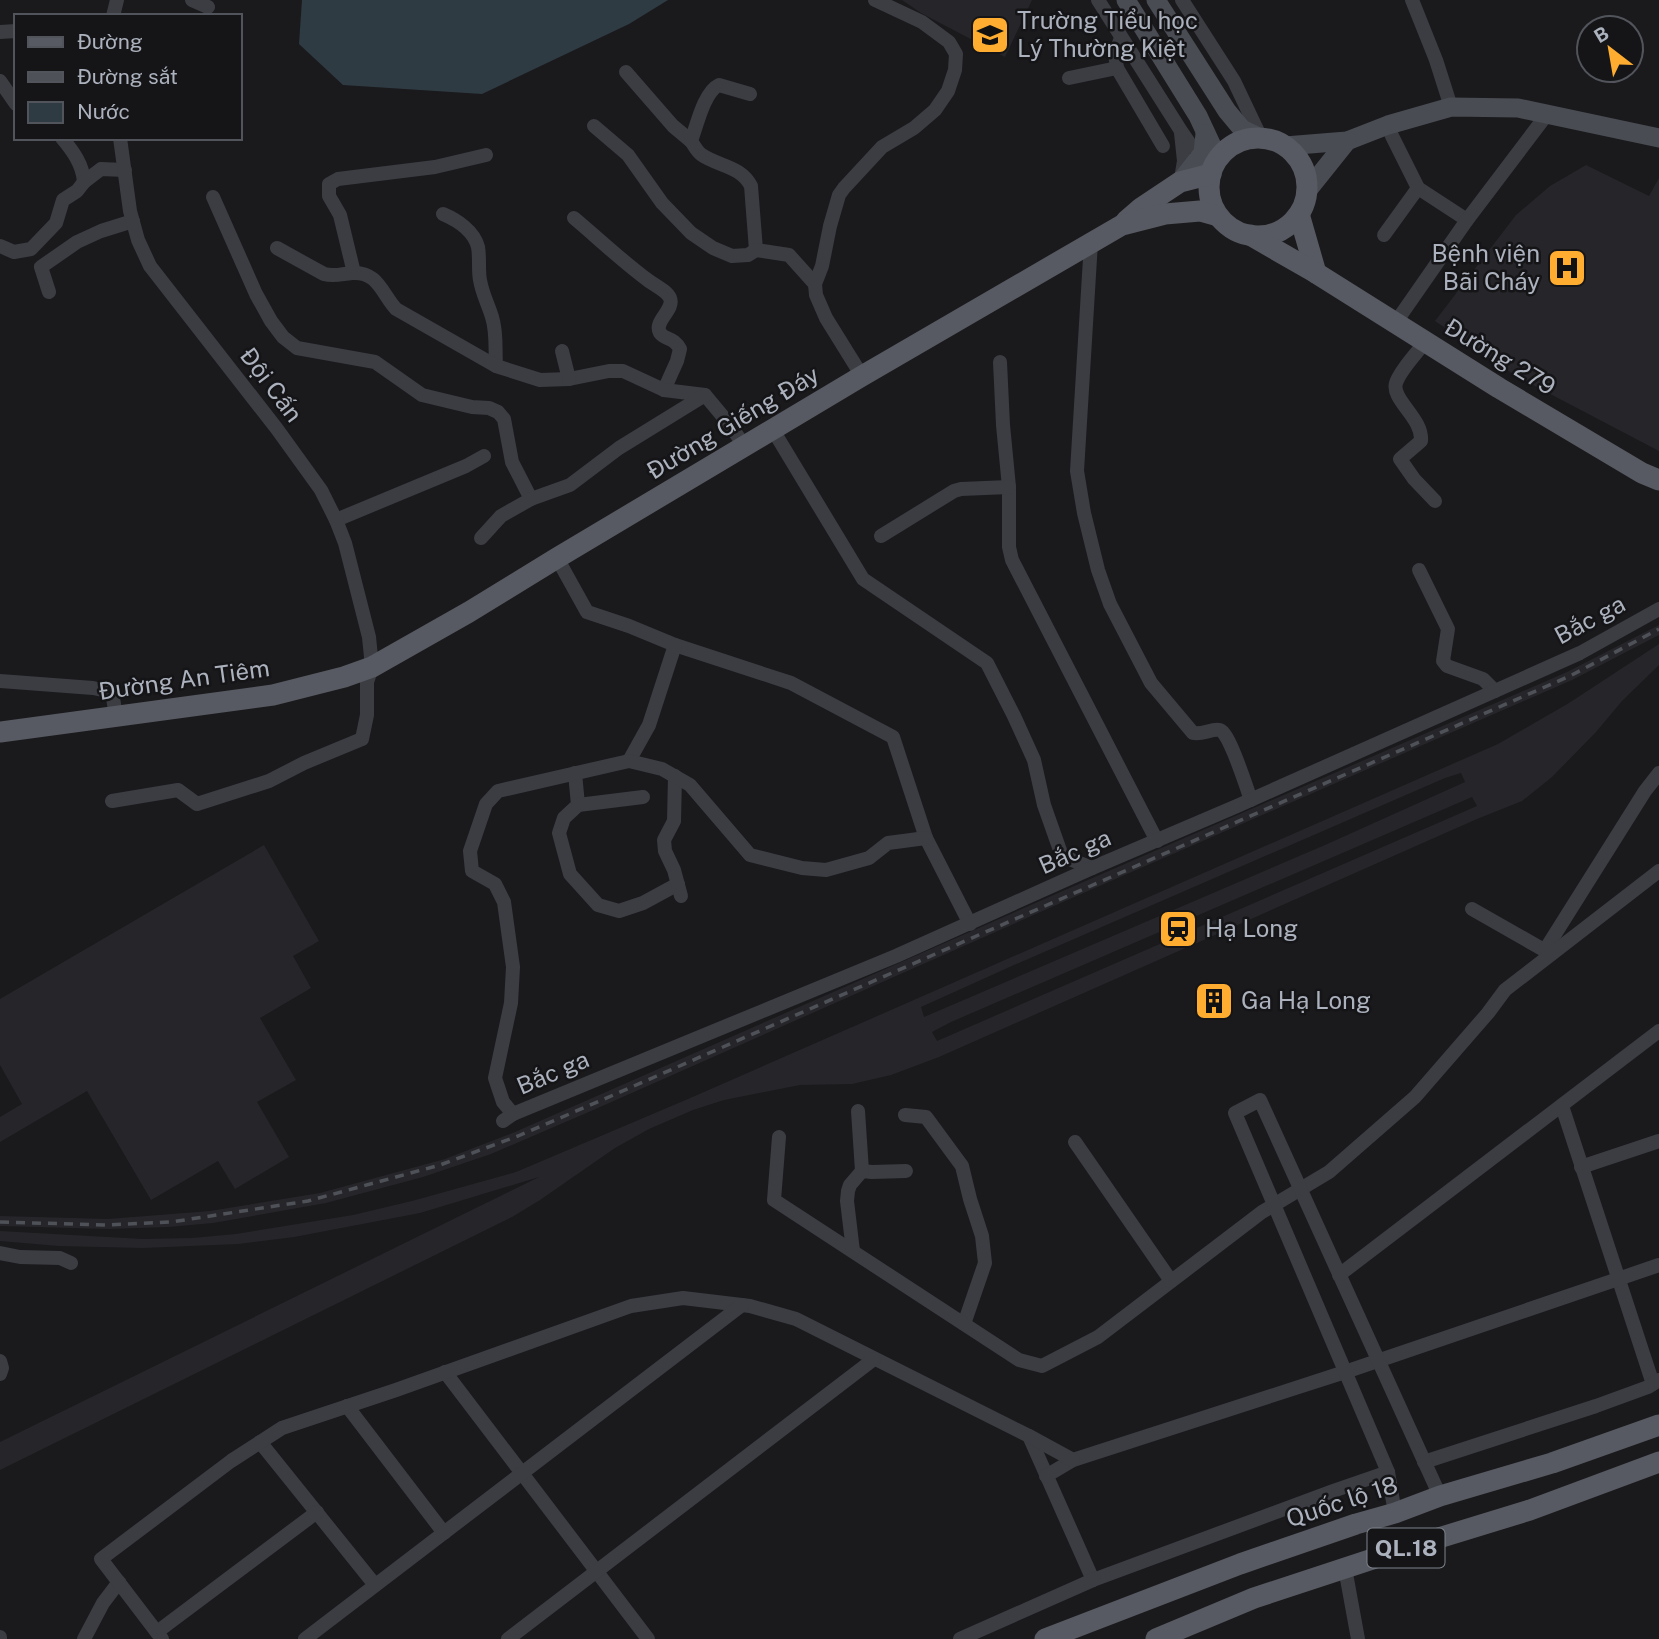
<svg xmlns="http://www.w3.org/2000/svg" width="1659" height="1639" viewBox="0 0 1659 1639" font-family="'Public Sans',sans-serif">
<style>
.built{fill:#26262a;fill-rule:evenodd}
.water{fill:#2f3b43}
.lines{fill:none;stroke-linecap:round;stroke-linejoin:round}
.minor{stroke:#3b3d42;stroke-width:14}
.secondary{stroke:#494c53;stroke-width:19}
.primary{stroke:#575a62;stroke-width:21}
.rail{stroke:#4e5158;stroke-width:3.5;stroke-dasharray:9 7;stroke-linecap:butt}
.labels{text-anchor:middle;stroke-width:5;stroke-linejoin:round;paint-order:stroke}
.shield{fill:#151518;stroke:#7f838c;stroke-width:2}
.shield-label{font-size:23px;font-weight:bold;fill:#acb2bd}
.poi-label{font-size:24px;fill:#acb2bd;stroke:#151518;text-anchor:start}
.street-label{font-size:24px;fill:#acb2bd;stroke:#151518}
</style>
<rect width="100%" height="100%" fill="#1a1a1d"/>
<g class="built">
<polygon points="902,0 1032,0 1005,57 921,13"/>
<polygon points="1586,165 1649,196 1659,178 1659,451 1516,376 1435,321 1516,215 1550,186"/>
<polygon points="1659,625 1659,635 1572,680 1088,891 591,1111 491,1154 423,1177 326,1203 213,1223 168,1227 108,1229 0,1226 0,1216 108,1219 210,1211 320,1193 445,1159 515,1132 1081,883 1567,672"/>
<path d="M1659 644V665L1622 701 1596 732 1552 777 1522 801 1477 819 939 1057 891 1075 852 1084 800 1085 724 1100 693 1110 649 1129 615 1148 540 1200 512 1217 0 1470V1442L539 1177 420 1213 294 1237 238 1244 143 1248 59 1246 0 1241V1231L143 1239 192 1238 236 1234 353 1215 412 1201 516 1172 688 1099 1498 744 1569 703ZM1461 773 1465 782 1325 845 924 1017 921 1007 1014 965 1445 778ZM1472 797 1477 806 937 1041 932 1032 951 1022Z"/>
<polygon points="264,845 319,941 293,956 311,988 260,1018 296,1080 257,1102 289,1157 235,1189 218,1161 151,1200 87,1091 0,1142 0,1117 22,1104 0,1065 0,999"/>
</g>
<polygon class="water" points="302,0 668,0 629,24 482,94 343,85 299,44"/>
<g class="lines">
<g class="minor">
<polyline points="192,0 208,7"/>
<polyline points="1098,0 1181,131 1190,144 1209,158"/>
<polyline points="1182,0 1234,81 1261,138"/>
<polyline points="1412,0 1436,60 1451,107"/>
<polyline points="113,16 117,0"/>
<polyline points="0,32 16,31"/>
<polyline points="1121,38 1115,54 1117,68 1163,146"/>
<polyline points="626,72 673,126 691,141"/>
<polyline points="1069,78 1117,68"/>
<polyline points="0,81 16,104"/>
<path d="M750 94 719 85C704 92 697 125 691 141 694 145 697 152 702 155 718 166 741 166 751 186L756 250"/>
<polyline points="1388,125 1392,136 1418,188 1467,220"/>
<polyline points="594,126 628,155 662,203 691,233 713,248 732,256 748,255 756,250 789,255 815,284"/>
<path d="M62 138C73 151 83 165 84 182"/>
<polyline points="1181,179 1184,161 1181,133"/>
<polyline points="213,197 256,294 271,321 283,337 297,348 375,362 422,395 472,407 489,408 498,412 504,419 512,462 531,499"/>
<path d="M443 214C457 220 474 231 478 247 480 258 478 270 480 280 482 293 488 304 492 317 497 332 495 350 496 366"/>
<path d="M574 218C599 239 623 262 649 281 656 286 667 291 670 298 675 310 653 321 660 333 665 340 674 337 680 349L677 361 664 390"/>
<polyline points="1384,235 1418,188"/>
<path d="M1091 242 1077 471 1084 513 1098 570 1110 604 1151 683 1193 733C1203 735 1212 728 1220 730 1229 732 1247 789 1251 800"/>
<polyline points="0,246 14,252 31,249 56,223 63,200 77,191 84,182 101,169 125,170"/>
<path d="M277 248 324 274C334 277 341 274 352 273 378 271 382 294 396 309L496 366 540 380 569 379 609 371H623L664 390 705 395 730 425 745 447"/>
<polyline points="354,273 340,215 329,196 329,184 338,179 435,167 486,155"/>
<polyline points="49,292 41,267 77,242 101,231 133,221"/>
<polyline points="1396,322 1467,220 1548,113"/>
<path d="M1425 342C1417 353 1400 370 1396 383 1391 400 1423 418 1421 441L1400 459 1414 479 1435 501"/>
<polyline points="562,351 569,379"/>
<polyline points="1000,362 1003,425 1009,487 1009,547 1012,560 1157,841"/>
<polyline points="862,376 826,318 816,295 815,284 822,266 830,226 839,195 844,188 882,147 914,128 935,110 948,91 955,70 956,54 949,42 922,22 875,0"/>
<polyline points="773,430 863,579 987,663 1014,716 1034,760 1044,805 1062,856 1092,868"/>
<polyline points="336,520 466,466 484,456"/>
<polyline points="881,536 954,491 961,489 1009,487"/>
<polyline points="481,538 501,516 531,499 570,485 619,448 705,395"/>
<polyline points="557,558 587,612 629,626 675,645 791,683 893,737 926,838 970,924"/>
<polyline points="1419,570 1448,629 1443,661 1447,666 1483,679 1495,691"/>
<polyline points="0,681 93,688 112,692 116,716"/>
<polyline points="629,761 649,725 675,645"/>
<polyline points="575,773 578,805 564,818 559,833 570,874 598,905 619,911 643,903 678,884"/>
<polyline points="675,776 674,821 664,840 665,851 674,870 681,896"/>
<polyline points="112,801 178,790 197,804 269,781 304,763 362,739 367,715 367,682 372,667 369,637 345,543 336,520 321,490 277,429 150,266 138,240 130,211 120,138"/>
<polyline points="578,805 643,797"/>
<polyline points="1472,909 1551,954"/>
<polyline points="1545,950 1645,791 1659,773"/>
<polyline points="1562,1106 1653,1384"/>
<polyline points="513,1114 503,1102 495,1078 511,1003 513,967 504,902 495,884 472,871 470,851 486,804 498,791 629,761 662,769 690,785 750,855 802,868 826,870 869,858 888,843 926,838"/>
<polyline points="905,1115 926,1117 962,1166 970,1199 982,1236 985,1263 964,1324"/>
<polyline points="503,1121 513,1114 896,956 1092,868 1237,806 1580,653 1659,609"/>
<polyline points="779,1137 774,1200 1019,1360 1042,1366 1098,1337 1262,1212 1329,1172 1415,1097 1488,1013 1505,990 1659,871"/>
<polyline points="1075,1142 1171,1281"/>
<polyline points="1581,1167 1659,1141"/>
<polyline points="862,1171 872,1172 906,1171"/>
<polyline points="853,1251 847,1201 848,1191 850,1185 862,1171 858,1111"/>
<polyline points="0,1253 20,1257 60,1258 71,1263"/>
<polyline points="1339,1275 1659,1031"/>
<polyline points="0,1361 2,1368 0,1374"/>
<polyline points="445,1372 648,1639"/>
<polyline points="347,1406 444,1533"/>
<polyline points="1029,1436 1093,1580"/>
<polyline points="260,1442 375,1585"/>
<polyline points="1424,1462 1596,1406 1648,1387 1659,1380"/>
<polyline points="1046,1476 1073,1460 1345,1372 1659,1265"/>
<polyline points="1395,1513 1388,1472 1235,1113 1260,1100 1440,1496"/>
<polyline points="1345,1568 1358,1639"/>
<polyline points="157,1632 317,1512"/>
<polyline points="0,1637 0,1639"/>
<polyline points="84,1639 103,1603 119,1582"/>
<polyline points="162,1639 101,1559 231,1461 282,1428 396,1390 631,1306 683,1298 750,1306 796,1319 1029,1436 1073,1460"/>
<polyline points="305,1639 742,1305"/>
<polyline points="508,1639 874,1359"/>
<polyline points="960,1639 1093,1580 1333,1491 1388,1472"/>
</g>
<g class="secondary">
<polyline points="1126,0 1198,116 1212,146 1215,163"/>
<polyline points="1156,0 1227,111 1242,129 1261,138"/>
<polyline points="1285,146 1347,141 1388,125 1451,107 1518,108 1659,138"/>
<polyline points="1180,182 1203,153 1205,134"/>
<polyline points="1307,191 1347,141"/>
</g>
<g class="primary">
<circle cx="1258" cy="187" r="49"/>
<polyline points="1299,214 1316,273"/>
<polyline points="1126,221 1141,208 1180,182 1211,174"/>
<polyline points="1250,235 1316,273 1499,388 1642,473 1659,480"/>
<polyline points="0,732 273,695 344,677 372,667 469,612 557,558 862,376 1122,225 1165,214 1200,211 1218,216"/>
<polyline points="1045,1639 1240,1564 1356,1524 1395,1513 1440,1496 1552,1463 1659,1425"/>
<polyline points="1156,1639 1254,1598 1406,1548 1530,1510 1659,1462"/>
</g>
<polyline class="rail" points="0,1222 107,1225 171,1222 308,1201 440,1165 518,1136 602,1100 1570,676 1659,629"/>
</g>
<defs>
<symbol id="school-square" viewBox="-11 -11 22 22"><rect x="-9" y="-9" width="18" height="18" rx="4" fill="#ffad30" stroke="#151518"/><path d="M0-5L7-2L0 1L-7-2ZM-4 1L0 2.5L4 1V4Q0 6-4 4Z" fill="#111"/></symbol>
<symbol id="hospital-square" viewBox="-11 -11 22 22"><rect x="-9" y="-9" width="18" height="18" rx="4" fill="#ffad30" stroke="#151518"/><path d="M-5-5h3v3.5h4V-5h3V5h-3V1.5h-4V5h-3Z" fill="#111"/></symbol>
<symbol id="station-square" viewBox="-11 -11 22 22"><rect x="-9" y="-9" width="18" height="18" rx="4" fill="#ffad30" stroke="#151518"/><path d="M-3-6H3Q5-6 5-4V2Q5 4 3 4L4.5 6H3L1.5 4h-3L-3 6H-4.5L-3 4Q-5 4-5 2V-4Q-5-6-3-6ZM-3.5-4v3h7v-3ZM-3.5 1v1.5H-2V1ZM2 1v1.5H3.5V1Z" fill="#111"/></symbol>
<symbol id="building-square" viewBox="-11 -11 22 22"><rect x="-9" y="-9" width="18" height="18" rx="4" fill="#ffad30" stroke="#151518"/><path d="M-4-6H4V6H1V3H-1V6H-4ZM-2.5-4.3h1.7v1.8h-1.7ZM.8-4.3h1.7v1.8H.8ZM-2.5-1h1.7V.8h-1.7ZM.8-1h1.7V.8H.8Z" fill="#111"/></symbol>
</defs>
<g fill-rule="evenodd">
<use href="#school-square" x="968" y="13" width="44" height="44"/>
<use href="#hospital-square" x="1545" y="246" width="44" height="44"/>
<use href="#station-square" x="1156" y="907" width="44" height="44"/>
<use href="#building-square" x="1192" y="979" width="44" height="44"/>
</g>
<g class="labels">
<rect class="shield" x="1367.5" y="1528.5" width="77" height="39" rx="5"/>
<g class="shield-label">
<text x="1406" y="1556">QL.18</text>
</g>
<g class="poi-label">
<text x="1017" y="29">Trường Tiểu học<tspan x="1017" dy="28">Lý Thường Kiệt</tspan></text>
<text x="1540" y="262" text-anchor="end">Bệnh viện<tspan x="1540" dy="28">Bãi Cháy</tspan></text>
<text x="1205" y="937">Hạ Long</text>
<text x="1241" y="1009">Ga Hạ Long</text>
</g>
<g class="street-label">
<text transform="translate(1500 357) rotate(31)" y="8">Đường 279</text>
<text transform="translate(271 385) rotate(53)" y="8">Đội Cấn</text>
<text transform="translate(733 423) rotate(-31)" y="8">Đường Giếng Đáy</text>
<text transform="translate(1590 620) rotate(-28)" y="8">Bắc ga</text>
<text transform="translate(184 680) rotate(-8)" y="8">Đường An Tiêm</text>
<text transform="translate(1075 852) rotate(-24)" y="8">Bắc ga</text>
<text transform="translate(553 1073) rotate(-23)" y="8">Bắc ga</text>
<text transform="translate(1342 1502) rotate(-18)" y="8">Quốc lộ 18</text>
</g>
</g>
<rect x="14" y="14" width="228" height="126" fill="#151518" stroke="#51545a" stroke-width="2"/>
<rect x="28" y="37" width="35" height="10" fill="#575a62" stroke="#51545a" stroke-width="2"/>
<text x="77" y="49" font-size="21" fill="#acb2bd">Đường</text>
<rect x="28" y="72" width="35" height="10" fill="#4e5158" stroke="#51545a" stroke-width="2"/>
<text x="77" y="84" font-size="21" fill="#acb2bd">Đường sắt</text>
<rect x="28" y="102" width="35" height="21" fill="#2f3b43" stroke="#51545a" stroke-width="2"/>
<text x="77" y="119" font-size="21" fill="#acb2bd">Nước</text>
<g transform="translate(1610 49) rotate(329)"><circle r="33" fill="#151518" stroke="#51545a" stroke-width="2"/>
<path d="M0-5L12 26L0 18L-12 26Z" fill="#ffad30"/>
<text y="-10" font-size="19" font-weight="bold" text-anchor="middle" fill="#acb2bd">B</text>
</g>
</svg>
